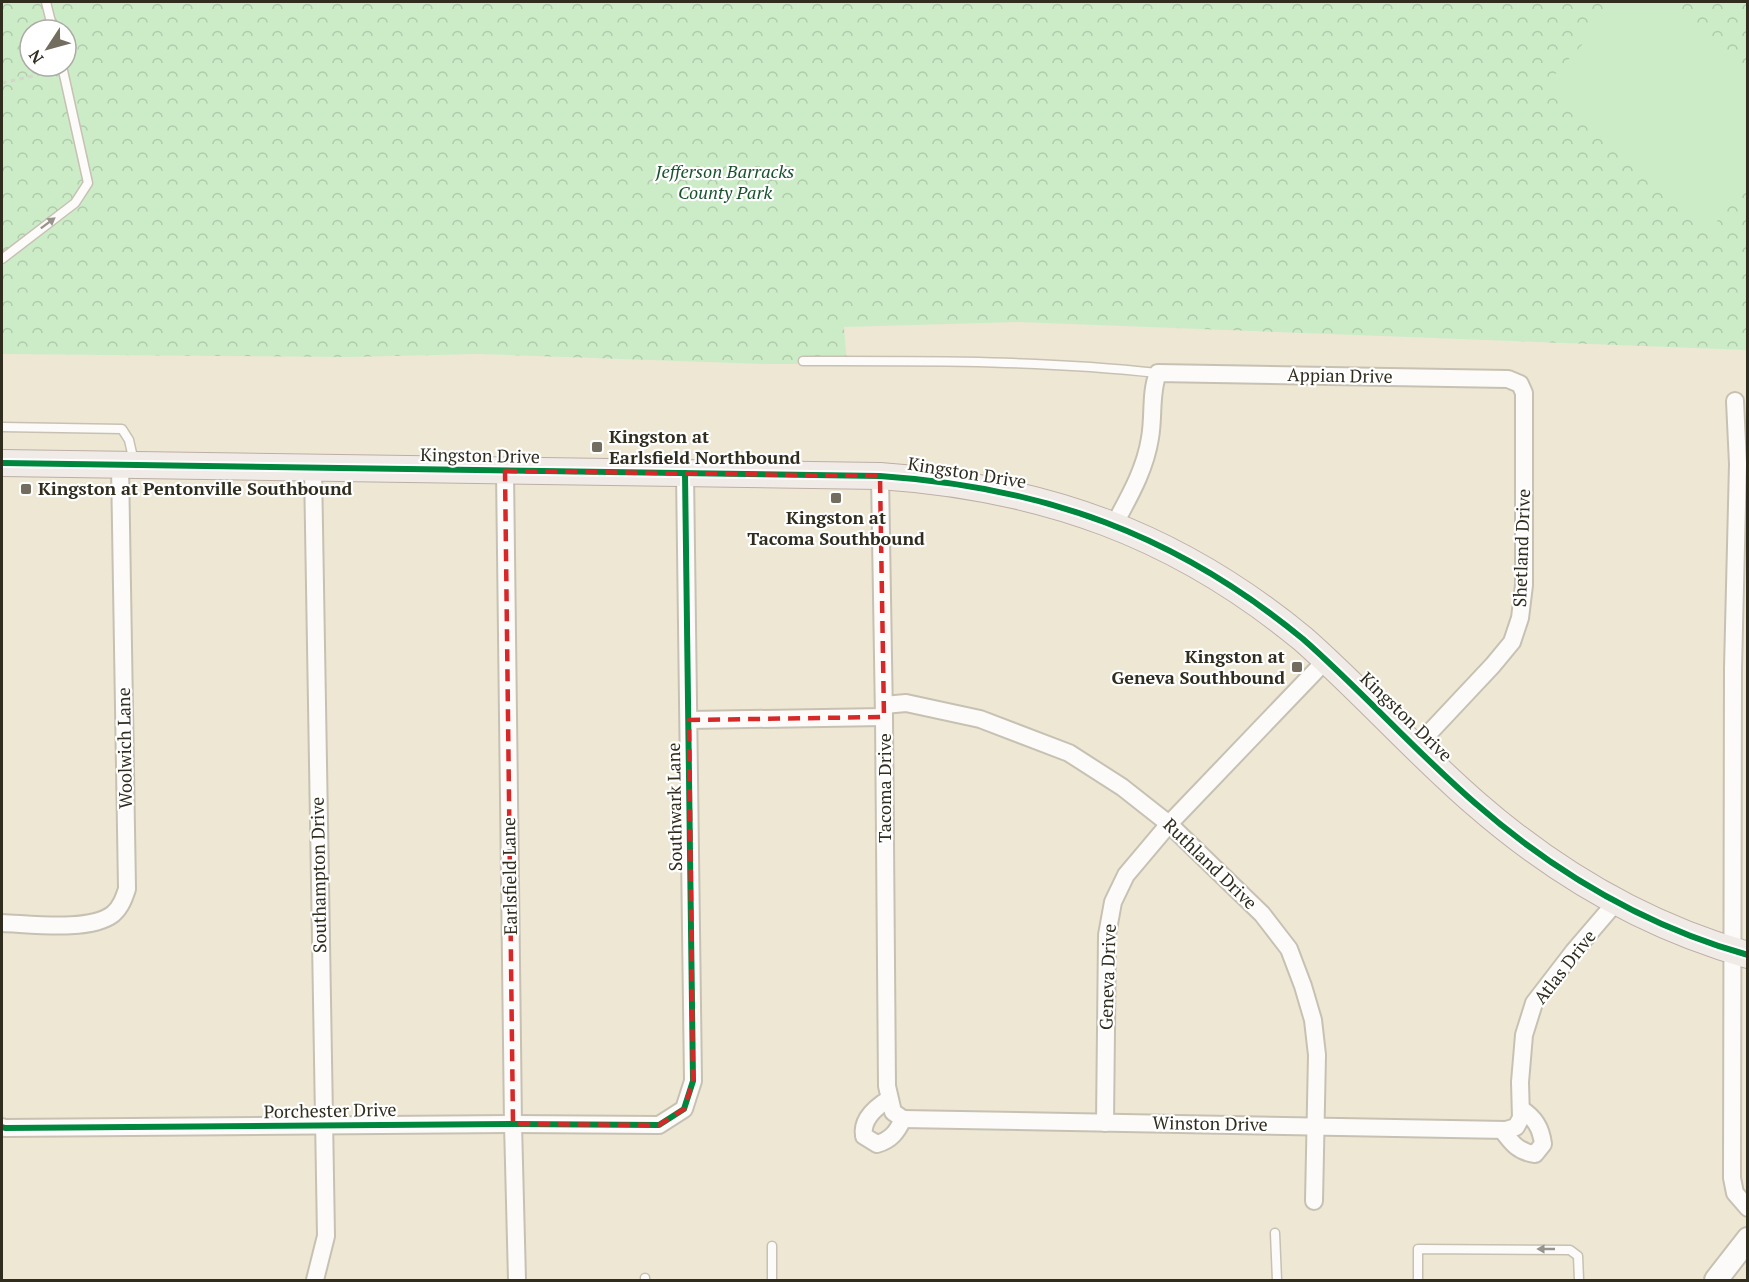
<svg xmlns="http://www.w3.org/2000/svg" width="1749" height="1282" viewBox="0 0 1749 1282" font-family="'PT Serif',serif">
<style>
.park{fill:url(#park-crowns);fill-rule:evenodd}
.garden{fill:#ccecc8}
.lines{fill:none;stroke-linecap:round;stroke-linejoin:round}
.lane-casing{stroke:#c6c1b2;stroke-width:11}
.street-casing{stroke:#c6c1b2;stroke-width:20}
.secondary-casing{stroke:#c6c1b2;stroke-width:26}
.primary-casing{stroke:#bcafa5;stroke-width:28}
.path{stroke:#d6d4ce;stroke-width:3;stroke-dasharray:4.5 4.5;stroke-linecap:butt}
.lane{stroke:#fcfbf9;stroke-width:8}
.street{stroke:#fcfbf9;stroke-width:16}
.secondary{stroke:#fcfbf9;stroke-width:22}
.primary{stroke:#f1ebe8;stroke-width:26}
.cycleway-casing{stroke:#fff;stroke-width:10}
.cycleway{stroke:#00873e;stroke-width:6}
.oneway{fill:#96948c}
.marked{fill:none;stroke:#d62828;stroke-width:4.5;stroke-dasharray:12 8;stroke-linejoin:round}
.poi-dot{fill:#726d5e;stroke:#fff;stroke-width:2}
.labels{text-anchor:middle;stroke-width:4.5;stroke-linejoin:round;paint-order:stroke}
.park-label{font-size:18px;font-style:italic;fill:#19532d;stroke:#fff}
.street-label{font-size:18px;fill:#302c1e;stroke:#fff}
.poi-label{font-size:18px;font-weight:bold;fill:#302c1e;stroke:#fff;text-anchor:start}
</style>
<defs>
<pattern id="park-crowns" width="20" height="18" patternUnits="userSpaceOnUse" patternTransform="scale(1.5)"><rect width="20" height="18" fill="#ccecc8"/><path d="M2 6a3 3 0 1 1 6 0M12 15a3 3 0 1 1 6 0" fill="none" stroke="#b0cbab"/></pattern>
</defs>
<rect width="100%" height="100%" fill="#eee7d4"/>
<path class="park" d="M2 2H1747V350L1019 322 844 327 847 364H764L478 354 348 357 2 354ZM30 30H66V66H30Z"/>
<polygon class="garden" points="1621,2 1661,2 1747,80 1747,187 1710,229 1548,82"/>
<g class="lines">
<defs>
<g id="lane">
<polyline points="46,2 53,30"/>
<polyline points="2,259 75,203 88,183 62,66"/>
<path d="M803 361C922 361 1040 360 1158 373"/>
<polyline points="2,427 122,429 129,440 134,462"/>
<polyline points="1275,1233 1277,1280"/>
<polyline points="645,1280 645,1278"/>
<polyline points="772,1280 772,1246"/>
<polyline points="1418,1280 1418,1249 1570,1250 1578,1256 1579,1280"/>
</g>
<g id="street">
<polyline points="1735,401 1738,464 1733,668 1732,1178 1735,1193 1748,1208"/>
<polyline points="313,468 326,1236 315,1280"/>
<polyline points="505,471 513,1124 517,1280"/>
<polyline points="880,476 884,717 887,1086 893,1112 903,1119"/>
<path d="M1114 525C1129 497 1145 470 1150 438 1154 416 1150 393 1158 373L1508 379 1520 384 1524 393V585L1520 618 1512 642 1493 665 1416 747"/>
<polyline points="884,705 906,703 980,719 1069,753 1122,787 1169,824 1262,914 1289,949 1303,986 1313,1020 1317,1055 1314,1201"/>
<polyline points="689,720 884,717"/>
<path d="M2 923C31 924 90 932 113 914 121 907 124 898 127 889L120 465"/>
<path d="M889 1099C876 1107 861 1119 864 1136L877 1144C891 1140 897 1132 903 1119"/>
<polyline points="903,1119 1506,1130 1516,1127 1521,1118 1520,1082 1524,1035 1534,1003 1574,951 1616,902"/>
<polyline points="1105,1123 1107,935 1113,902 1126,875 1169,824 1326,660"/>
<polyline points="2,1127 5,1128 513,1124 659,1125 684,1109 693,1081 685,473"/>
<path d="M1502 1130C1512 1143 1518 1152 1535 1154L1543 1144C1541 1128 1535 1118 1521 1109"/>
</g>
<polyline id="secondary" points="1716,1280 1748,1239"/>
<path id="primary" d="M2 463 880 476C1043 487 1176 534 1303 639 1362 691 1415 751 1475 803 1554 872 1645 926 1748 955"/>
</defs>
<use href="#lane" class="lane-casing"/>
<use href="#street" class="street-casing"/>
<use href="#secondary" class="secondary-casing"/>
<use href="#primary" class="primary-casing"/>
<polyline class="path" points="2,83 42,74 41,66"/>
<use href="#lane" class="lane"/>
<use href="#street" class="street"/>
<use href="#secondary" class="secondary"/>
<use href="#primary" class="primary"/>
<defs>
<g id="cycleway">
<path d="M2 463 880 476C1043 487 1176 534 1303 639 1362 691 1415 751 1475 803 1554 872 1645 926 1748 955"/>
<polyline points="2,1127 5,1128 513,1124 659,1125 684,1109 693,1081 685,473"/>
</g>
</defs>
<use href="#cycleway" class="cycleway-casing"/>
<use href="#cycleway" class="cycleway"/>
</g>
<defs><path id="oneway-solid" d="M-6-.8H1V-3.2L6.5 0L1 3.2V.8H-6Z" transform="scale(1.5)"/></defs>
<g class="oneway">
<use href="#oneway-solid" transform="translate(48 223) rotate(-37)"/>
<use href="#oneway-solid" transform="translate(1546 1249) rotate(-180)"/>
</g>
<path class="marked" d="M505 471 880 476 884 717 689 720 693 1081 684 1109 659 1125 513 1124Z"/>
<g class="poi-dot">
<rect x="591" y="441" width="12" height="12" rx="3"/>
<rect x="20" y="483" width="12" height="12" rx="3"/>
<rect x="830" y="492" width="12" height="12" rx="3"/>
<rect x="1291" y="661" width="12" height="12" rx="3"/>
</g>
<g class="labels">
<g class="park-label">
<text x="725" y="178">Jefferson Barracks<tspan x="725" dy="21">County Park</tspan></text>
</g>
<g class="street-label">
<text transform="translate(1340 376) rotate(1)" y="6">Appian Drive</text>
<text transform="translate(480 456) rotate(1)" y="6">Kingston Drive</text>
<text transform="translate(967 473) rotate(9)" y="6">Kingston Drive</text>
<text transform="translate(1522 548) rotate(-88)" y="6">Shetland Drive</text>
<text transform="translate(1406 717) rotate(44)" y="6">Kingston Drive</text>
<text transform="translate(125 748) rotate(-91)" y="6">Woolwich Lane</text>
<text transform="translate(885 788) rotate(-90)" y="6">Tacoma Drive</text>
<text transform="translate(675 807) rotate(-91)" y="6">Southwark Lane</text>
<text transform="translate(1210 864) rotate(44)" y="6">Ruthland Drive</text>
<text transform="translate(319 875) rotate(-91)" y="6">Southampton Drive</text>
<text transform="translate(510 876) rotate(-91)" y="6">Earlsfield Lane</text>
<text transform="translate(1565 967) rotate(-52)" y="6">Atlas Drive</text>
<text transform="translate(1108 977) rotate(-88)" y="6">Geneva Drive</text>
<text transform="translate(330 1111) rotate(-1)" y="6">Porchester Drive</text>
<text transform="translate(1210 1124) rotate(1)" y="6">Winston Drive</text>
</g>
<g class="poi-label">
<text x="609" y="443">Kingston at<tspan x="609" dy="21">Earlsfield Northbound</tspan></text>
<text x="38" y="495">Kingston at Pentonville Southbound</text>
<text x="836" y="524" text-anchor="middle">Kingston at<tspan x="836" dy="21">Tacoma Southbound</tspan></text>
<text x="1285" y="663" text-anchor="end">Kingston at<tspan x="1285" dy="21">Geneva Southbound</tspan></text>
</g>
</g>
<rect width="1749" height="1282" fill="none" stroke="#302c1e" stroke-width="6"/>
<g transform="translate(48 48) rotate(234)"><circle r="28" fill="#ffffff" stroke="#acaba5" stroke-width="1.5"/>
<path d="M0-4.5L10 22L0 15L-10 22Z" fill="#726d5e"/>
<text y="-9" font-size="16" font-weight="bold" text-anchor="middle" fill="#302c1e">N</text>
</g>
</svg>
